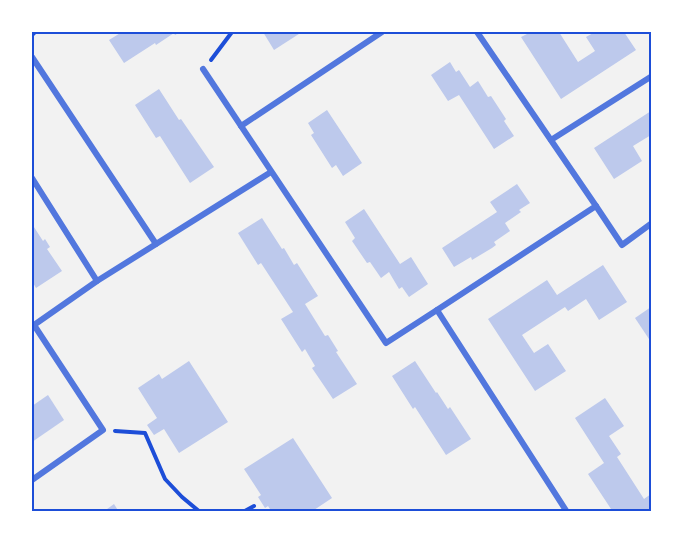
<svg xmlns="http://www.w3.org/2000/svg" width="683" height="543" viewBox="0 0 683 543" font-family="Cabin,sans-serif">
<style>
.building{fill:#bdc9ec}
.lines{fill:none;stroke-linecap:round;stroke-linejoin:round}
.path{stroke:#1d4ed8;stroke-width:4}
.minor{stroke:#5277de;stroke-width:6}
.neatline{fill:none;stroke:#1d4ed8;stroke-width:2}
</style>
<rect width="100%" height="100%" fill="#f2f2f2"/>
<g class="building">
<polygon points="122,32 180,32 175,35 174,33 156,45 155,43 124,63 109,40"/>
<polygon points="263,32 302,32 274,50"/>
<polygon points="531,32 559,32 578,62 595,51 586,37 595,32 624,32 636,50 561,99 521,37"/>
<polygon points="450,62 456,72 459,70 470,87 478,81 488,97 491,96 506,119 504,121 514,136 494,149 459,95 448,101 431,75"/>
<polygon points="159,89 179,120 181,119 214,167 190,183 160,136 156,138 135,105"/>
<polygon points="327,110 362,163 343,176 336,165 332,168 311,135 314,133 308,123"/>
<polygon points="651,111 651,135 633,146 642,161 614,179 594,148"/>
<polygon points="517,184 530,203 519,210 521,212 505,223 510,231 494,242 496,245 492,248 472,260 471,257 454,267 442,248 497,212 490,202"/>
<polygon points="364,209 400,264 411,257 428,284 409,297 402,287 399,289 389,272 381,278 370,262 367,263 352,241 355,238 345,222"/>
<polygon points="262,218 282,249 284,248 294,265 297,263 318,296 305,304 325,336 328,335 338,351 336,352 357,384 333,399 312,368 315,366 305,349 302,352 281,319 293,312 261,263 258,265 238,233"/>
<polygon points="32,224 43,241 45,239 50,247 47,249 62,271 36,288 32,281"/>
<polygon points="603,265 627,302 599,320 586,299 568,311 565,307 522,335 534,353 548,344 566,371 535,391 488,319 547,280 557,295"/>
<polygon points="651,307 651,342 635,318"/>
<polygon points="189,361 228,422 179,453 164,429 154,435 147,425 157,418 138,388 159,374 162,379"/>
<polygon points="415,361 436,393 437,392 448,409 450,407 471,439 446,455 415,407 413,409 392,376"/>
<polygon points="48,395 64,420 32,442 32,406"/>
<polygon points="605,398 624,426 609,436 621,454 617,457 644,499 651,494 651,512 613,512 588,474 604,463 575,418"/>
<polygon points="293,438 332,498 311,512 272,512 268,506 265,508 258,497 261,495 244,469"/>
<polygon points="114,504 119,512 103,512"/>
</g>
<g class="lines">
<g class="path">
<polyline points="32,35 35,32"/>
<polyline points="211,60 232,32"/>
<polyline points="115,431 145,433 165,479 182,497 200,512"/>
<polyline points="243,512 254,506"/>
</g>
<g class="minor">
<polyline points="32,57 156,244"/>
<polyline points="203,69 386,343 437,310 567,512"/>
<polyline points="241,126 382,32"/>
<polyline points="551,140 652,76"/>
<polyline points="32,178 97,281"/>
<polyline points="596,206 622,245 652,223"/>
<polyline points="437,310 596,206 477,32"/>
<polyline points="32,480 103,430 34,325 97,281 271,172"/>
</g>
</g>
<rect width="683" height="543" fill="none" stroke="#ffffff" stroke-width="66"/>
<rect x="33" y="33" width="617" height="477" class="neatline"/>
</svg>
